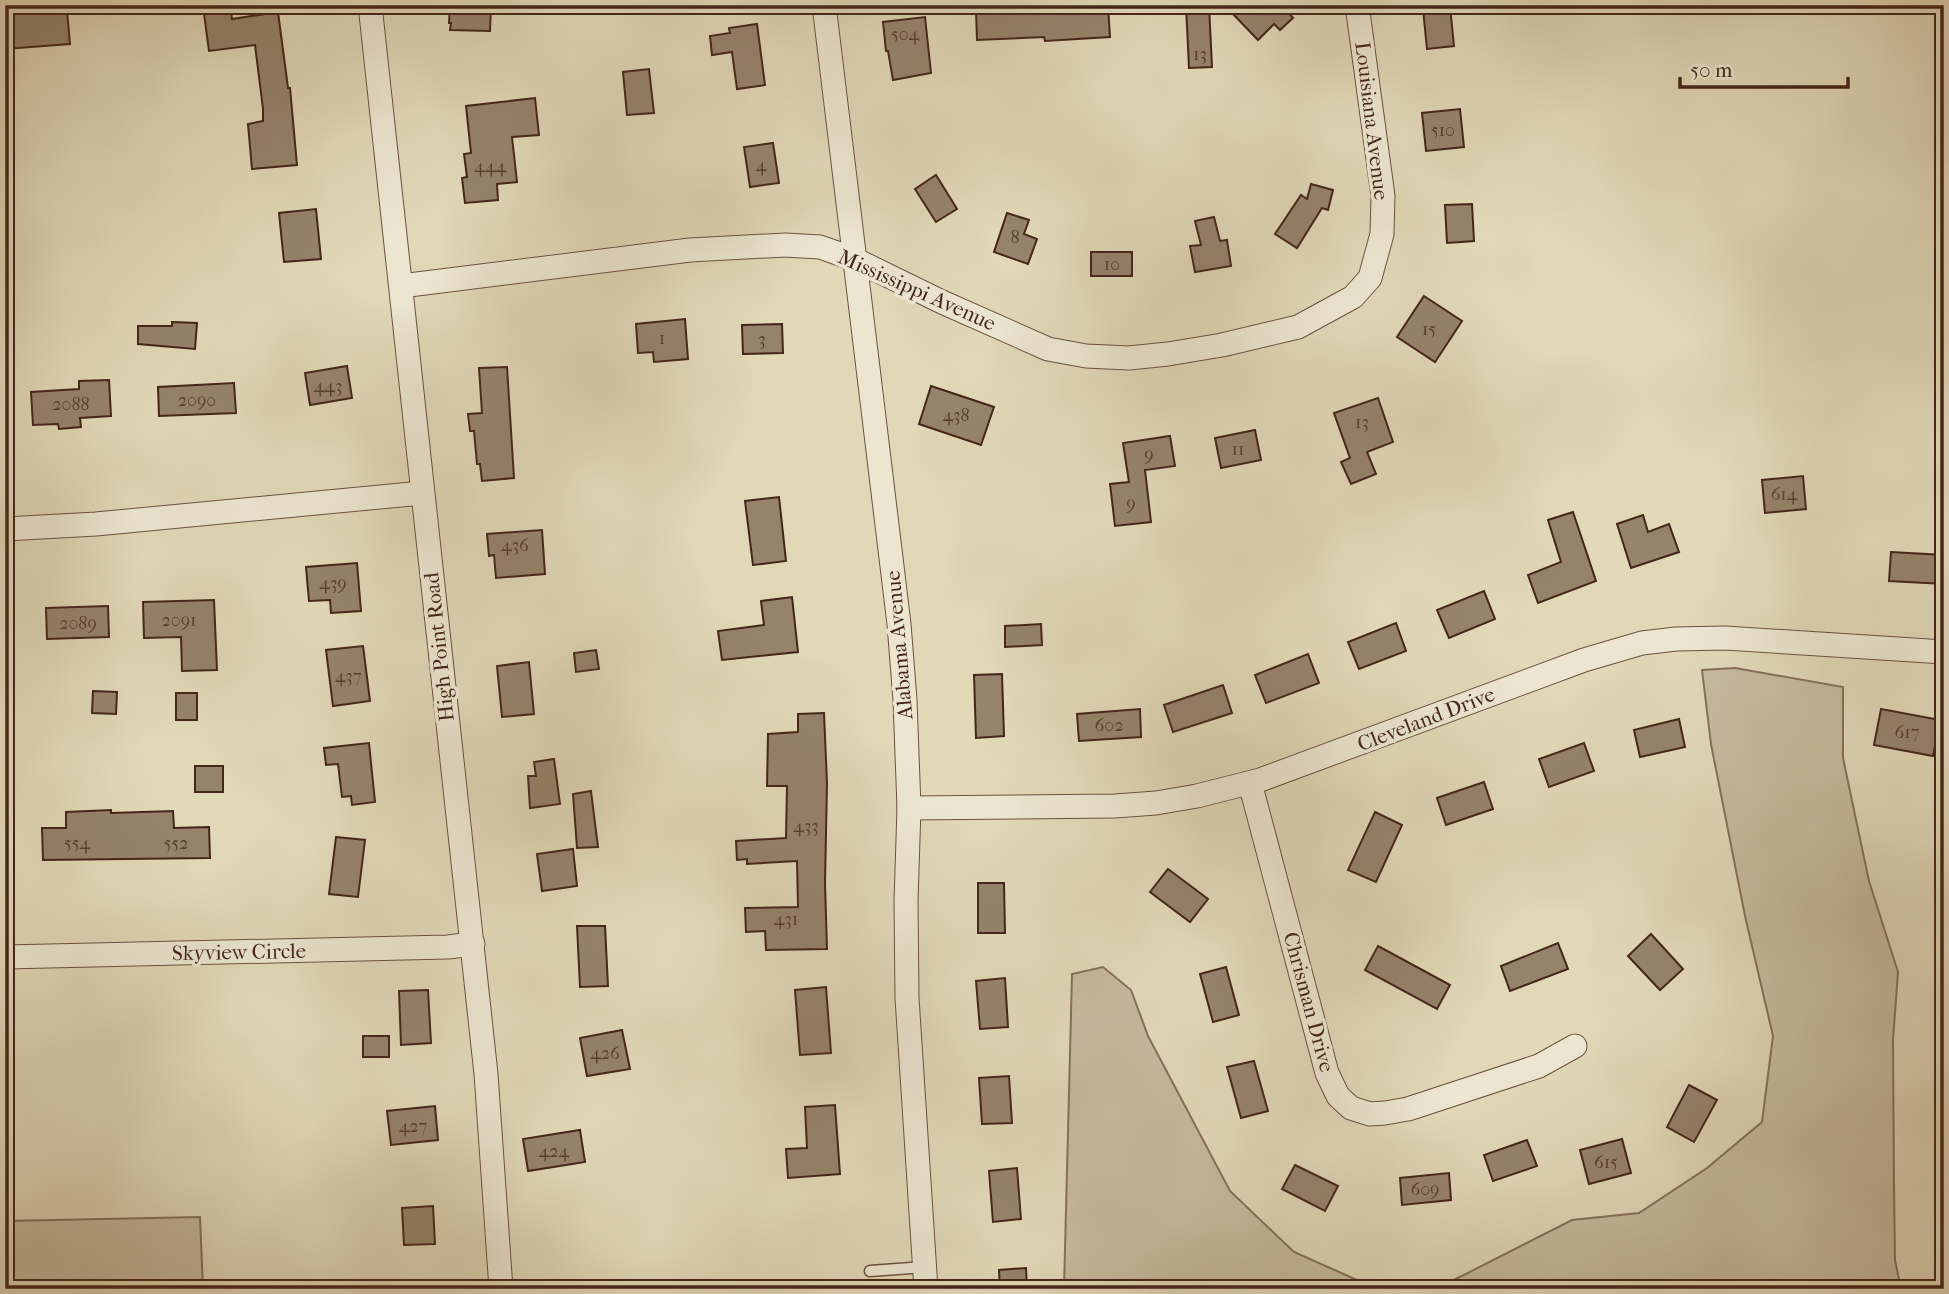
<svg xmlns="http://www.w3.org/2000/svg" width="1949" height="1294" viewBox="0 0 1949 1294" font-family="'IM FELL French Canon',serif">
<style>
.green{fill:#c6ba9d;stroke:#85705c;stroke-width:2}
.building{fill:#96836c;stroke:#44261a;stroke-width:2}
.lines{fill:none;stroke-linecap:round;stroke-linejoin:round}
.service-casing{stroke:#6b5242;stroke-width:13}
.minor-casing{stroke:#6b5242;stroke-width:25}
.service{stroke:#ece6d1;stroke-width:10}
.minor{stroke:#ece6d1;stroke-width:23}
.labels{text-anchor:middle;stroke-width:7;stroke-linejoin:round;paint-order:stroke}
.number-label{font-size:18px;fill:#583d2e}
.street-label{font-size:21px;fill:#44261a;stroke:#ece6d1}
</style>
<rect width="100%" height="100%" fill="#e1d8b8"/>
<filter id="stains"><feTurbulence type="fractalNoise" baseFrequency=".00286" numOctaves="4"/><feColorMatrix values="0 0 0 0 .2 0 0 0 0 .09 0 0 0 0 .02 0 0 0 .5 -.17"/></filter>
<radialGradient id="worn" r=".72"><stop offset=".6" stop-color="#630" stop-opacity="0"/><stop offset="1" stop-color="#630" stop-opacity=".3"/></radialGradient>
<g class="green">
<polygon points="1735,668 1843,687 1843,758 1869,881 1898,972 1893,1040 1894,1185 1895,1260 1901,1289 1064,1289 1072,974 1103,967 1131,990 1148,1036 1230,1191 1294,1252 1375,1288 1444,1285 1572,1220 1639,1213 1707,1168 1762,1122 1773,1036 1745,916 1711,744 1702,670"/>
<polygon points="200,1217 203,1289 5,1289 5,1221"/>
</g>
<g class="building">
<polygon points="450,5 491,5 490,31 450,30 451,23 449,23"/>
<polygon points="1053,5 1108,5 1110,37 1045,41 1044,37 977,40 976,11"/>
<polygon points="1186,5 1209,5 1212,67 1189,68"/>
<polygon points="1241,5 1294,5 1288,12 1293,18 1280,30 1274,24 1258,40 1232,13"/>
<polygon points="1450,6 1454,46 1427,49 1423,9"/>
<polygon points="67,10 70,44 5,49 5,15"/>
<polygon points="231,11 232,19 278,12 288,88 290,88 297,165 252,169 248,124 263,121 263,109 255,45 209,51 204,14"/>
<polygon points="925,17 931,73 893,80 888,51 886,51 883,22"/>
<polygon points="757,24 765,85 737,89 732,52 712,55 710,36 730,33 729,28"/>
<polygon points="649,69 654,113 627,115 623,72"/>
<polygon points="535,98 539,135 512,137 517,182 497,184 498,200 465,203 462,178 467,177 464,154 471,153 466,106"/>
<polygon points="1460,109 1464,147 1426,151 1422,113"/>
<polygon points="773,143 779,183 750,187 744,147"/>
<polygon points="936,175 957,209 936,222 915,189"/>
<polygon points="1311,184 1333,190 1328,210 1322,208 1297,248 1275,234 1301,195 1307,199"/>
<polygon points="1472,204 1474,241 1447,243 1445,205"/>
<polygon points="316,209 321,259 284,262 279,213"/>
<polygon points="1007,213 1029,220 1024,234 1037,239 1028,264 994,252"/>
<polygon points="1214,217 1220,241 1227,240 1231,266 1195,272 1190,246 1201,245 1195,221"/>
<rect x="1091" y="252" width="41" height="24"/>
<polygon points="1424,296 1462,321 1435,362 1397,337"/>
<polygon points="685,319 688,359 654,362 653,352 638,353 636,324"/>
<polygon points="172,322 197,323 195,349 138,344 138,326 172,326"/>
<polygon points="782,324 783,353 743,354 742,325"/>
<polygon points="347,366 352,398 310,405 305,373"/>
<polygon points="507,367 514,478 482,481 480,464 477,464 474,431 470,431 468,414 482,413 479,368"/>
<polygon points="109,380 111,416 80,418 81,427 59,429 58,424 33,425 31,392 79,389 79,381"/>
<polygon points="234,383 236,413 159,416 158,387"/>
<polygon points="931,386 994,407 981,445 919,424"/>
<polygon points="1378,398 1393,442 1367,452 1376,474 1351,484 1341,462 1350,458 1334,413"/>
<polygon points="1255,430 1261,460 1221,468 1215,438"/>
<polygon points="1170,436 1175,466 1145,470 1151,522 1115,526 1110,484 1129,482 1123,443"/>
<polygon points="1803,476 1806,509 1765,513 1762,480"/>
<polygon points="779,497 786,561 753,565 745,501"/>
<polygon points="1573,512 1596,581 1538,603 1528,575 1561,562 1548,520"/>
<polygon points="1643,515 1648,532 1669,524 1679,552 1631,568 1617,524"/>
<polygon points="542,530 545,574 496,578 494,555 489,556 487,534"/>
<polygon points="1891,552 1944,555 1944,584 1889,581"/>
<polygon points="357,563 361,611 331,613 330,600 309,601 306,567"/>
<polygon points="1484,591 1495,619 1449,638 1437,610"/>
<polygon points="792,597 798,652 722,660 718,631 764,625 761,601"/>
<polygon points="214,600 217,670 182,671 181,637 144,638 143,602"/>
<polygon points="108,606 109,637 47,639 46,608"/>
<polygon points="1396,623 1406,651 1359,669 1348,642"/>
<polygon points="1041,624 1042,645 1005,647 1005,626"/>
<polygon points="363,646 370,701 333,706 326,650"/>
<polygon points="596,650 599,669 576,672 574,653"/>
<polygon points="1308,654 1319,683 1266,703 1255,675"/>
<polygon points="529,662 534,714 502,717 497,666"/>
<polygon points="1002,674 1004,736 976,738 974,675"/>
<polygon points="1223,685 1232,713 1173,732 1164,705"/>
<polygon points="93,691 117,692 116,714 92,713"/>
<rect x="176" y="693" width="21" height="27"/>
<polygon points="1140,709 1141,737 1079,741 1077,714"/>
<polygon points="1881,709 1940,720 1933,756 1874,745"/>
<polygon points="824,713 827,783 825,884 827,949 766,950 765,931 746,932 745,908 798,907 797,861 747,864 747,859 737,860 736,841 786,838 787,786 767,786 768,734 798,732 798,714"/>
<polygon points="1679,719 1685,747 1640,757 1634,730"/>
<polygon points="369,743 375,802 352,805 351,796 342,797 338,764 326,765 324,748"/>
<polygon points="1584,743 1594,771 1549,787 1539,759"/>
<polygon points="554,759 560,804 530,808 528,776 536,776 534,762"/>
<rect x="195" y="766" width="28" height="26"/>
<polygon points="1484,782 1493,809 1446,825 1437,798"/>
<polygon points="591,791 598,847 577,848 573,794"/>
<polygon points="111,810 111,813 173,811 174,828 209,827 210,858 43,860 42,828 66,828 66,812"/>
<polygon points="1375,812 1402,825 1376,882 1348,870"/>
<polygon points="336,837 365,840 358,897 329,894"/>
<polygon points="573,849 577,886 542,891 537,854"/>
<polygon points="1168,869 1208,899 1190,922 1150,892"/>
<polygon points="978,883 1004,883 1005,933 978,933"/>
<polygon points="577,926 605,926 608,986 580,987"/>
<polygon points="1651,934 1683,969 1660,990 1628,956"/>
<polygon points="1558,943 1568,969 1510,991 1501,966"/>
<polygon points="1378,946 1450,985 1437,1009 1365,970"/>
<polygon points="1226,967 1239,1015 1213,1022 1200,974"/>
<polygon points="1005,978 1008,1027 980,1029 976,981"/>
<polygon points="826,987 831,1053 800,1055 795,990"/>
<polygon points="428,990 431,1043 401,1045 399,991"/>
<polygon points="622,1030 630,1069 587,1076 580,1038"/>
<rect x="363" y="1036" width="26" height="21"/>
<polygon points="1254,1061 1268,1111 1241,1118 1227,1067"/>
<polygon points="1009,1076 1012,1123 982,1124 979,1078"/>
<polygon points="1689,1085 1717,1100 1694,1142 1667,1127"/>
<polygon points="835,1105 840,1174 788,1178 786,1149 807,1148 805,1107"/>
<polygon points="435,1106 438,1140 391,1145 387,1111"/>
<polygon points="580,1130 585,1162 528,1171 523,1139"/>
<polygon points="1622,1139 1631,1173 1589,1184 1580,1150"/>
<polygon points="1527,1140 1537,1166 1493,1181 1484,1155"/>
<polygon points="1295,1165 1338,1186 1325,1211 1282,1189"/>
<polygon points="1017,1168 1021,1219 993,1222 989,1171"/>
<polygon points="1449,1173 1451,1200 1402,1205 1400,1178"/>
<polygon points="433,1206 435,1244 404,1245 402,1208"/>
<polygon points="1026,1268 1027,1289 1000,1289 999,1270"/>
</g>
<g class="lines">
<defs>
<polyline id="service" points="870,1271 925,1267"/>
<g id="minor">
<polyline points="370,5 486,1074 501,1289"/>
<polyline points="824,5 899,624 905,700 909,808 906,901 907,998 926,1289"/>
<polyline points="401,286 690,250 785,245 820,247 854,259 942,302 1048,349 1086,356 1129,358 1168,354 1222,345 1298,327 1353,297 1370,278 1382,234 1383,196 1357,5"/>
<polyline points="5,529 96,524 422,493"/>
<polyline points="1250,783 1327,1073 1338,1096 1351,1108 1370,1114 1385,1113 1408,1109 1539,1066 1575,1046"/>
<polyline points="909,808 1115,806 1156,803 1197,796 1260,780 1584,660 1642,643 1676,639 1725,638 1944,652"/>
<polyline points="5,957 448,947 473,944"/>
</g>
</defs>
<use href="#service" class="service-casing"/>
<use href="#minor" class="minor-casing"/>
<use href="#service" class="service"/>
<use href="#minor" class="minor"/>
</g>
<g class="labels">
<g class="number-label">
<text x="905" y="40">504</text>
<text x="1200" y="60">13</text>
<text x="1443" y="136">510</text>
<text x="761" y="171">4</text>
<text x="490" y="172">444</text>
<text x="1015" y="243">8</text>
<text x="1112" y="270">10</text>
<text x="1429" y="335">15</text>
<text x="662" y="344">1</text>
<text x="762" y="345">3</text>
<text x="328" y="392">443</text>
<text x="197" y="406">2090</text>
<text x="71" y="410">2088</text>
<text x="956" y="421">438</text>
<text x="1362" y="428">13</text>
<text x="1238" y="455">11</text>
<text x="1149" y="460">9</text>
<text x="1784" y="500">614</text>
<text x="1131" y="509">9</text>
<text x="515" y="551">436</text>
<text x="333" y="589">439</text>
<text x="179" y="626">2091</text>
<text x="78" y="629">2089</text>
<text x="348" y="682">437</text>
<text x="1109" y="731">602</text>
<text x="1907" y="738">617</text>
<text x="806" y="832">433</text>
<text x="77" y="849">554</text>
<text x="176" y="849">552</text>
<text x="786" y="925">431</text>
<text x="605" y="1059">426</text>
<text x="413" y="1132">427</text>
<text x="554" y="1157">424</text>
<text x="1606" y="1168">615</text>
<text x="1425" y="1195">609</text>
</g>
<g class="street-label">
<text transform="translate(1372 121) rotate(83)" y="7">Louisiana Avenue</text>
<text transform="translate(917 290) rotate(24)" y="7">Mississippi Avenue</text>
<text transform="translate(899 645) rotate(-95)" y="7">Alabama Avenue</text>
<text transform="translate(439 647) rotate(-96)" y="7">High Point Road</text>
<text transform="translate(1426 719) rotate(-21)" y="7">Cleveland Drive</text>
<text transform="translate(239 952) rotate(-1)" y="7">Skyview Circle</text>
<text transform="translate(1309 1002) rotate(75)" y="7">Chrisman Drive</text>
</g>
</g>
<rect width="1949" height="1294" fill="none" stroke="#e1d8b8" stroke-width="28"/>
<rect x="7" y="7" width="1935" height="1280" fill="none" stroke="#44261a" stroke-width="3.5"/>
<rect x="14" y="14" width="1921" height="1266" fill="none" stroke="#44261a" stroke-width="2"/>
<path d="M1680 77v10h168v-10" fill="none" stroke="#44261a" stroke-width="3.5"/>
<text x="1690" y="77" font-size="21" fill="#44261a" stroke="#ece6d1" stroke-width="5" paint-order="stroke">50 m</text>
<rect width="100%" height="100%" filter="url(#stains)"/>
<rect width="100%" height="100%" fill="url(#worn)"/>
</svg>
